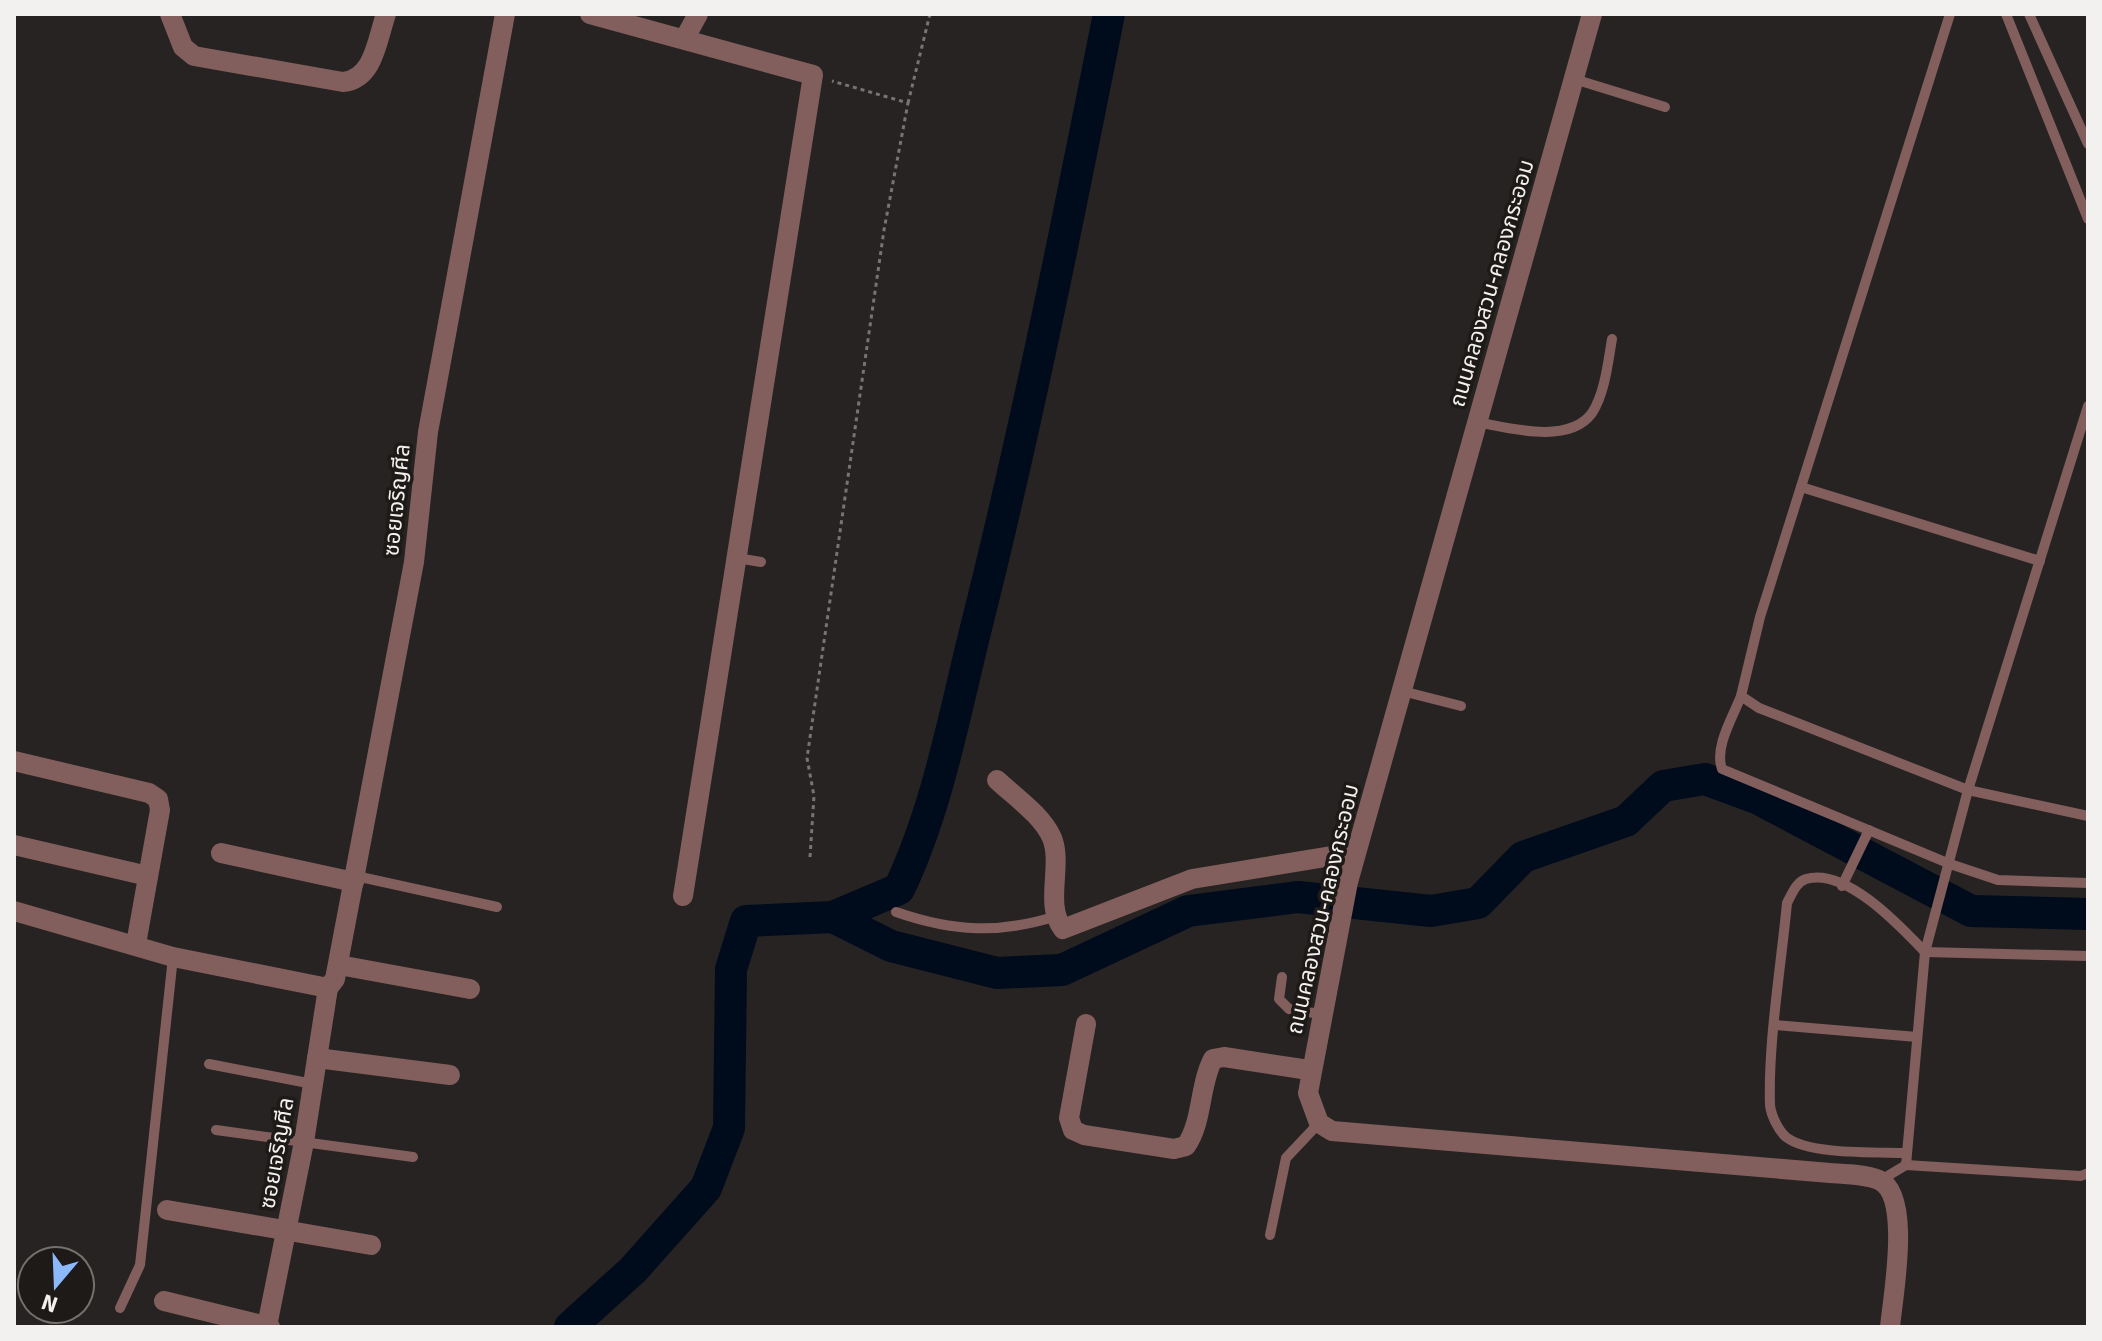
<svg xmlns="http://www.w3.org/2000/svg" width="2102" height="1341" viewBox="0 0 2102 1341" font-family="Signika,'Noto Sans Thai',sans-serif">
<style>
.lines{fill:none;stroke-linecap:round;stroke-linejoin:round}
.river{stroke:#000b1b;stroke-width:32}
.path{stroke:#777573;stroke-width:3;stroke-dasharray:4 4;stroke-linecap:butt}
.service{stroke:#825f5d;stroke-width:10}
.minor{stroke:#825f5d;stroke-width:20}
.labels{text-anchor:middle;stroke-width:7;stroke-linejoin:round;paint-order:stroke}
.street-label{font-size:22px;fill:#f3f1ef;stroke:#1d1a18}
</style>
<rect width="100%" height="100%" fill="#262322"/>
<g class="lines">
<g class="river">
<polyline points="833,917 891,946 997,973 1062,970 1188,911 1298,897 1431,911 1478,903 1523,857 1626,821 1663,786 1705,779 1759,799 1971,911 2088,914"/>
<path d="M570 1327 633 1270 706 1188 729 1128 731 969 746 921 833 917 899 889C938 807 954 716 976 628 1027 425 1068 220 1109 14"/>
</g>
<g class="path">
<polyline points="908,103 930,14"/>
<polyline points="810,857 814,796 807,758 884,230 908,103 832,81"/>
</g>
<g class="service">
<polyline points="2006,14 2088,219"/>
<polyline points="2029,14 2088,144"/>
<polyline points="1574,79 1665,107"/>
<polyline points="2088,406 1968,790 2088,816"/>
<path d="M1477 422C1509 428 1569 445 1592 413 1605 393 1608 362 1612 339"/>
<polyline points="1801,487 2040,561"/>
<polyline points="737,558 761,562"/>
<polyline points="1402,691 1461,706"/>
<path d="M1741 696C1733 717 1714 747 1722 769L1950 864 1998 880 2088 883"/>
<polyline points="356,876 497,907"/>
<polyline points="1842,886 1869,830"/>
<path d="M896 912C954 932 999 934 1057 916"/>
<polyline points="1282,977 1279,999 1289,1009 1320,1014"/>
<polyline points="1776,1025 1917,1037"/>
<polyline points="209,1064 313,1084"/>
<polyline points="216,1130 413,1157"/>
<path d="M1906 1153C1878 1152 1808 1155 1786 1137 1778 1130 1771 1115 1770 1105 1768 1042 1781 967 1787 903 1792 894 1796 882 1806 879 1846 867 1901 927 1925 952L2088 956"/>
<polyline points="1906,1165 1925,952 1968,790 1759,708 1741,696 1760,617 1950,14"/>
<polyline points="1881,1180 1906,1165 2081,1176 2088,1173"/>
<polyline points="1270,1235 1286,1158 1319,1123"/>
<polyline points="120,1308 140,1265 173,957"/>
</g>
<g class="minor">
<path d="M170 14 183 47 194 56 343 82C374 79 377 40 386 14"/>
<polyline points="590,14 813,75 683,896"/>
<path d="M1592 14 1348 882 1308 1093 1319 1123 1332 1131 1830 1173C1845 1174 1865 1174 1879 1180 1912 1195 1893 1295 1890 1327"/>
<polyline points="685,38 698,14"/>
<polyline points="14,761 149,793 158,799 160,810 136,944"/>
<path d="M997 780C1015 797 1042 815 1052 838 1063 865 1044 905 1063 929L1192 879 1356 852"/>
<polyline points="14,845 148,876"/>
<polyline points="221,853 354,882"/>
<polyline points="14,911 173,957 328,988 335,979 414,562 428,432 505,14"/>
<polyline points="339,965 470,989"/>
<path d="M1086 1024 1069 1118 1073 1130 1084 1135 1174 1149 1186 1146C1203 1121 1199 1086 1213 1059L1224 1057 1309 1070"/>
<polyline points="317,1058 450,1075"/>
<polyline points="167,1210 371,1245"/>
<polyline points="164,1301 270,1327"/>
<polyline points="267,1326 304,1142 328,988"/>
</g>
</g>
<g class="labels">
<g class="street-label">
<text transform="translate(1491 283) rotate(-74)" y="8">ถนนคลองสวน-คลองกระออม</text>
<text transform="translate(396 500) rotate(-84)" y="8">ซอยเจริญศีล</text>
<text transform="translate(1322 909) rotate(-77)" y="8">ถนนคลองสวน-คลองกระออม</text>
<text transform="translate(276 1153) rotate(-80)" y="8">ซอยเจริญศีล</text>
</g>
</g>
<rect width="2102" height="1341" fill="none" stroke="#f3f1ef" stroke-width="32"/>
<g transform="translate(56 1285) rotate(199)"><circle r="38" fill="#1d1a18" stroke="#73706e" stroke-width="2"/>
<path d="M0-6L14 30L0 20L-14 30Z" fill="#8cb9fc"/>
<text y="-12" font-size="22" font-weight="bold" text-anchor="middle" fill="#f3f1ef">N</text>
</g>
</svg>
